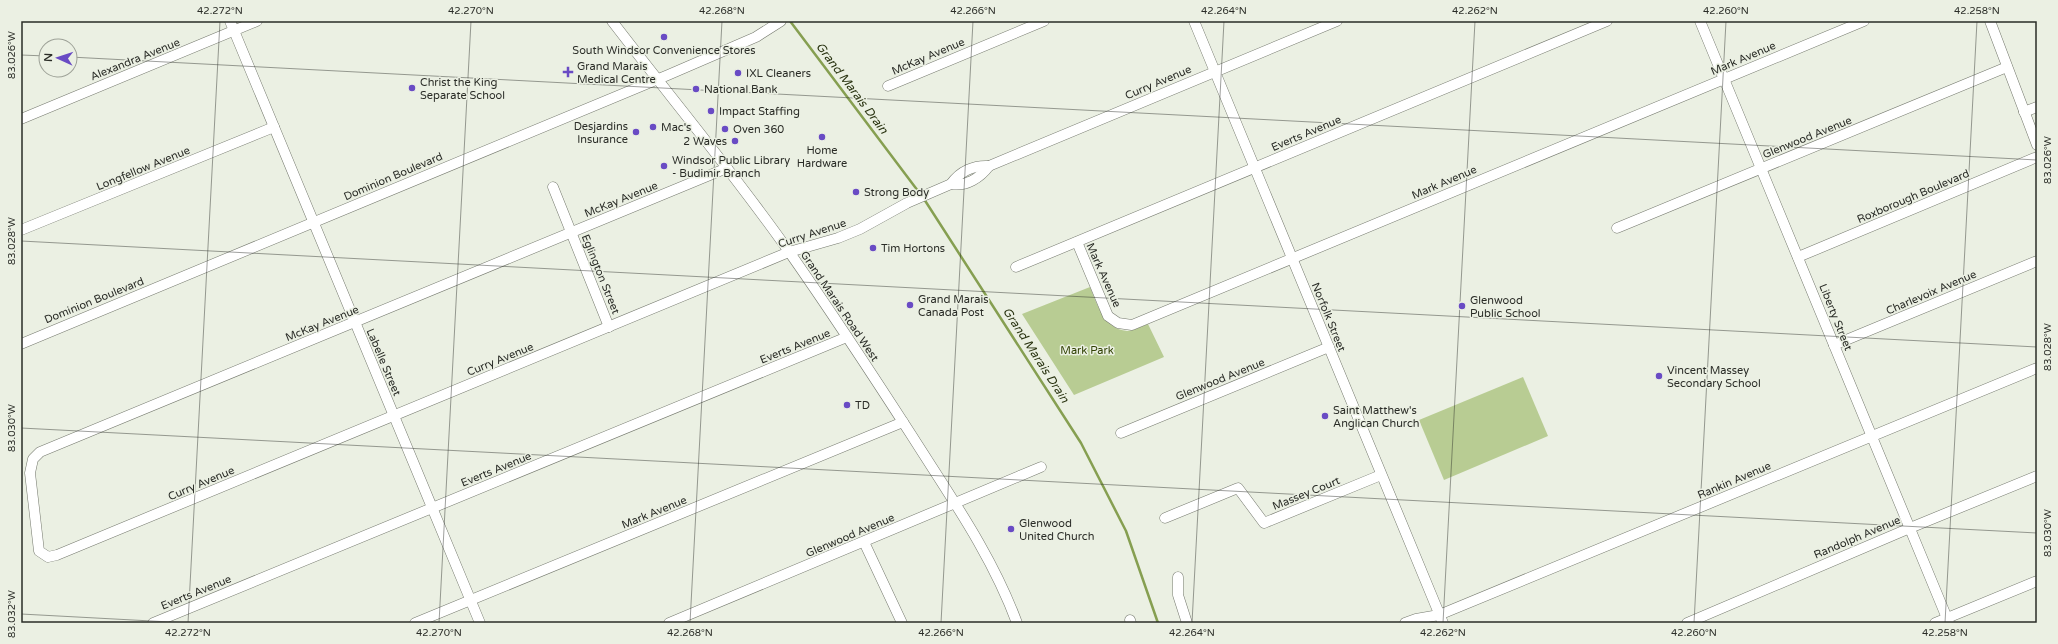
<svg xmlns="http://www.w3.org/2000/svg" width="2058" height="644" viewBox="0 0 2058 644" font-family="'Varela Round',sans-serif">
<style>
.green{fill:#b8cc93}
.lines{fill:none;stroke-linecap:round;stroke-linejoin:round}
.stream{stroke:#869f51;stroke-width:2.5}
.minor-casing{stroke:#75796e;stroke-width:11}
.minor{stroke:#fff;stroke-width:10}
.ticks{fill:none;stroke:#2a2c27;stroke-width:1;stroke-opacity:0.45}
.poi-dot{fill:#694bc4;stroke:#ebf0e3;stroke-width:1.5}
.labels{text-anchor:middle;stroke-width:3;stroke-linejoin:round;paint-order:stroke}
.poi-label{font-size:11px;fill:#2a2c27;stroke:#ebf0e3;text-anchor:start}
.street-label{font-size:11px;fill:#2a2c27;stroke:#ebf0e3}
.park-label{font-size:11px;fill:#314104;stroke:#ebf0e3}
.water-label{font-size:12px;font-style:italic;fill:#2a3412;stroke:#ebf0e3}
.neatline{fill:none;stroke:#2a2c27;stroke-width:1.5}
.ticks-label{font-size:10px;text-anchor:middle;fill:#2a2c27}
</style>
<rect width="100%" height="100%" fill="#ebf0e3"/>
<g class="green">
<path d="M1090 287C1097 304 1104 329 1127 331 1133 331 1142 326 1148 324L1164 357 1074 395 1022 314Z"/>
<polygon points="1523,377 1548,436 1444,480 1419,420"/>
</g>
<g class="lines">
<g class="stream">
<polyline points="790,21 921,195"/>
<polyline points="924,199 1081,443 1126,531 1158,623"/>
</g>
<defs>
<g id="minor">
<polyline points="230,21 480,623"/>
<path d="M612 21C671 98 734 173 790 253 832 313 872 374 912 436 950 496 992 555 1017 623"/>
<polyline points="1194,21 1443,623"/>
<polyline points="1700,21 1949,623"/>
<polyline points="1990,21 2037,145"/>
<polyline points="888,86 1044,21"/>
<polyline points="2024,112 2037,107"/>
<polyline points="21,119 257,21"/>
<path d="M727 168 40 452 33 459 30 473 39 551 48 557 57 555 789 252 838 238 860 229 907 203 951 184C960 171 974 165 989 166L1337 21"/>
<path d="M951 184C966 187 980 178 989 166"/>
<polyline points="553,187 609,327"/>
<polyline points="1617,228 2007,67"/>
<polyline points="21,230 274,127"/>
<polyline points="1077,242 1108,316 1118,323 1132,325 1864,21"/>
<polyline points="1798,257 2037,157"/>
<polyline points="1016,267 1607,21"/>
<polyline points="21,344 668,75 756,37 781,21"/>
<polyline points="1834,345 2037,261"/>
<polyline points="1121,433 1329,347"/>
<polyline points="1165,518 1238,488 1264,523 1381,475"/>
<polyline points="864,542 902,623"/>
<polyline points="1178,577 1178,595 1187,623"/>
<polyline points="1130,620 1131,623"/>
<polyline points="153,623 847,337"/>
<polyline points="415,623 903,422"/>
<polyline points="669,623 1041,467"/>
<polyline points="1405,623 1416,619 1439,615 2037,368"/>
<polyline points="1687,623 1910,528 2037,476"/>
<polyline points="1935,623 2037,581"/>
</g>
</defs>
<use href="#minor" class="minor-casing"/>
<use href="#minor" class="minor"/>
</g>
<path class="ticks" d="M21 55 46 56M70 57 2037 160M21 241 2037 347M21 428 2037 533M21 614 189 623M188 623 220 21M439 623 471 21M690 623 722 21M941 623 973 21M1192 623 1224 21M1443 623 1475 21M1694 623 1726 21M1945 623 1977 21"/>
<g class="poi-dot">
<circle cx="664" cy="37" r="4"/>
<path d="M566 66h4v4h4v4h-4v4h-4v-4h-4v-4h4z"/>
<circle cx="738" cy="73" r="4"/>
<circle cx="412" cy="88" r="4"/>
<circle cx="696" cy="89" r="4"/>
<circle cx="711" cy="111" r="4"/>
<circle cx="653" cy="127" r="4"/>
<circle cx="725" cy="129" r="4"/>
<circle cx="636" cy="132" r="4"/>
<circle cx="822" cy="137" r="4"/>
<circle cx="735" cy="141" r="4"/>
<circle cx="664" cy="166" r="4"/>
<circle cx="856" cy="192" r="4"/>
<circle cx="873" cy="248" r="4"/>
<circle cx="910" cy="305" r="4"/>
<circle cx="1462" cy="306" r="4"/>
<circle cx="1659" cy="376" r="4"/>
<circle cx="847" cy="405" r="4"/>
<circle cx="1325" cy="416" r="4"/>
<circle cx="1011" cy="529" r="4"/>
</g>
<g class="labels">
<g class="poi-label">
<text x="664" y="54" text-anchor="middle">South Windsor Convenience Stores</text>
<text x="577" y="70">Grand Marais<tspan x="577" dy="13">Medical Centre</tspan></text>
<text x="746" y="77">IXL Cleaners</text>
<text x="420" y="86">Christ the King<tspan x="420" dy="13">Separate School</tspan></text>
<text x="704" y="93">National Bank</text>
<text x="719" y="115">Impact Staffing</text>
<text x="628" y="130" text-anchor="end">Desjardins<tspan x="628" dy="13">Insurance</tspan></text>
<text x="661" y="131">Mac's</text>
<text x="733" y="133">Oven 360</text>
<text x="727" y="145" text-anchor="end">2 Waves</text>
<text x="822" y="154" text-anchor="middle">Home<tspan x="822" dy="13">Hardware</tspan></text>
<text x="672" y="164">Windsor Public Library<tspan x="672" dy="13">- Budimir Branch</tspan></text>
<text x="864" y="196">Strong Body</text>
<text x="881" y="252">Tim Hortons</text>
<text x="918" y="303">Grand Marais<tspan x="918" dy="13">Canada Post</tspan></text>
<text x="1470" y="304">Glenwood<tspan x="1470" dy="13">Public School</tspan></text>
<text x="1667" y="374">Vincent Massey<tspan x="1667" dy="13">Secondary School</tspan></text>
<text x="855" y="409">TD</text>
<text x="1333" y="414">Saint Matthew's<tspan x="1333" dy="13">Anglican Church</tspan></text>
<text x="1019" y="527">Glenwood<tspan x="1019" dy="13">United Church</tspan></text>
</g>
<g class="street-label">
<text transform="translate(928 56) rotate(-23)" y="4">McKay Avenue</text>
<text transform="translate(1743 58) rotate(-23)" y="4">Mark Avenue</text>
<text transform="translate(135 59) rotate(-22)" y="4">Alexandra Avenue</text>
<text transform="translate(1158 82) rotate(-23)" y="4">Curry Avenue</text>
<text transform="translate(1306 133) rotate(-23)" y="4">Everts Avenue</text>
<text transform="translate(1807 137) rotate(-22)" y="4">Glenwood Avenue</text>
<text transform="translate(143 168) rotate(-22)" y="4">Longfellow Avenue</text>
<text transform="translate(393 176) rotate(-23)" y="4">Dominion Boulevard</text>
<text transform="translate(1444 182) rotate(-23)" y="4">Mark Avenue</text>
<text transform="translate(1913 196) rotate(-23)" y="4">Roxborough Boulevard</text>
<text transform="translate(621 199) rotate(-22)" y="4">McKay Avenue</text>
<text transform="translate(812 233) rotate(-18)" y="4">Curry Avenue</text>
<text transform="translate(601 274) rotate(68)" y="4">Eglington Street</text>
<text transform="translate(1104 275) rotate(66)" y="4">Mark Avenue</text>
<text transform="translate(1931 292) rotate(-23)" y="4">Charlevoix Avenue</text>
<text transform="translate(94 300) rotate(-22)" y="4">Dominion Boulevard</text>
<text transform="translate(840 306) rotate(56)" y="4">Grand Marais Road West</text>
<text transform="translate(1329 317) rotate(68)" y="4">Norfolk Street</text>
<text transform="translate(1836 317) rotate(68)" y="4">Liberty Street</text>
<text transform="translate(322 323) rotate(-22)" y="4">McKay Avenue</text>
<text transform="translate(795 346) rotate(-22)" y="4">Everts Avenue</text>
<text transform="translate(500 359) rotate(-22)" y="4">Curry Avenue</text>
<text transform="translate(384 362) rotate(67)" y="4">Labelle Street</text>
<text transform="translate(1220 379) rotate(-22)" y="4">Glenwood Avenue</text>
<text transform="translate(496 469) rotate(-22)" y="4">Everts Avenue</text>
<text transform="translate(1734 480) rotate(-23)" y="4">Rankin Avenue</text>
<text transform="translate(201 483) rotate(-23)" y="4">Curry Avenue</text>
<text transform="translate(1306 493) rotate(-22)" y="4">Massey Court</text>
<text transform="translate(654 512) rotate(-22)" y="4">Mark Avenue</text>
<text transform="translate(850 535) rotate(-23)" y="4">Glenwood Avenue</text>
<text transform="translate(1857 537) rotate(-23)" y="4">Randolph Avenue</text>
<text transform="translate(196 592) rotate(-22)" y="4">Everts Avenue</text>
</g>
<g class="park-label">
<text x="1087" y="354">Mark Park</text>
</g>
<g class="water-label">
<text transform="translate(852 88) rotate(53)" y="4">Grand Marais Drain</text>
<text transform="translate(1036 355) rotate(57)" y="4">Grand Marais Drain</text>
</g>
</g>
<rect width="2058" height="644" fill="none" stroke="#ebf0e3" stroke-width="44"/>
<g transform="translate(58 58) rotate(273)"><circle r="19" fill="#ebf0e3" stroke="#9ea298"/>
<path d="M0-3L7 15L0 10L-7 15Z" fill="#694bc4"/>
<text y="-6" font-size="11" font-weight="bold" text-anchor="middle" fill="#2a2c27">N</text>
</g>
<rect x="22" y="22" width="2014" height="600" class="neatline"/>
<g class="ticks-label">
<text x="220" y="14">42.272°N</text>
<text x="471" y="14">42.270°N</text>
<text x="722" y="14">42.268°N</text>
<text x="973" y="14">42.266°N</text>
<text x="1224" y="14">42.264°N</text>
<text x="1475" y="14">42.262°N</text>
<text x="1726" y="14">42.260°N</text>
<text x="1977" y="14">42.258°N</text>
<text transform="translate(11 55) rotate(-90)" y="4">83.026°W</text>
<text transform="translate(2047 160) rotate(-90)" y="4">83.026°W</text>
<text transform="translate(11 241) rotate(-90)" y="4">83.028°W</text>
<text transform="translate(2047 347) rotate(-90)" y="4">83.028°W</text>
<text transform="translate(11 428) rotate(-90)" y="4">83.030°W</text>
<text transform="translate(2047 533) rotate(-90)" y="4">83.030°W</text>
<text transform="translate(11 614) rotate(-90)" y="4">83.032°W</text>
<text x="188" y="636">42.272°N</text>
<text x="439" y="636">42.270°N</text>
<text x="690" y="636">42.268°N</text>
<text x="941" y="636">42.266°N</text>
<text x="1192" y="636">42.264°N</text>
<text x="1443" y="636">42.262°N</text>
<text x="1694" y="636">42.260°N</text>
<text x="1945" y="636">42.258°N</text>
</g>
</svg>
